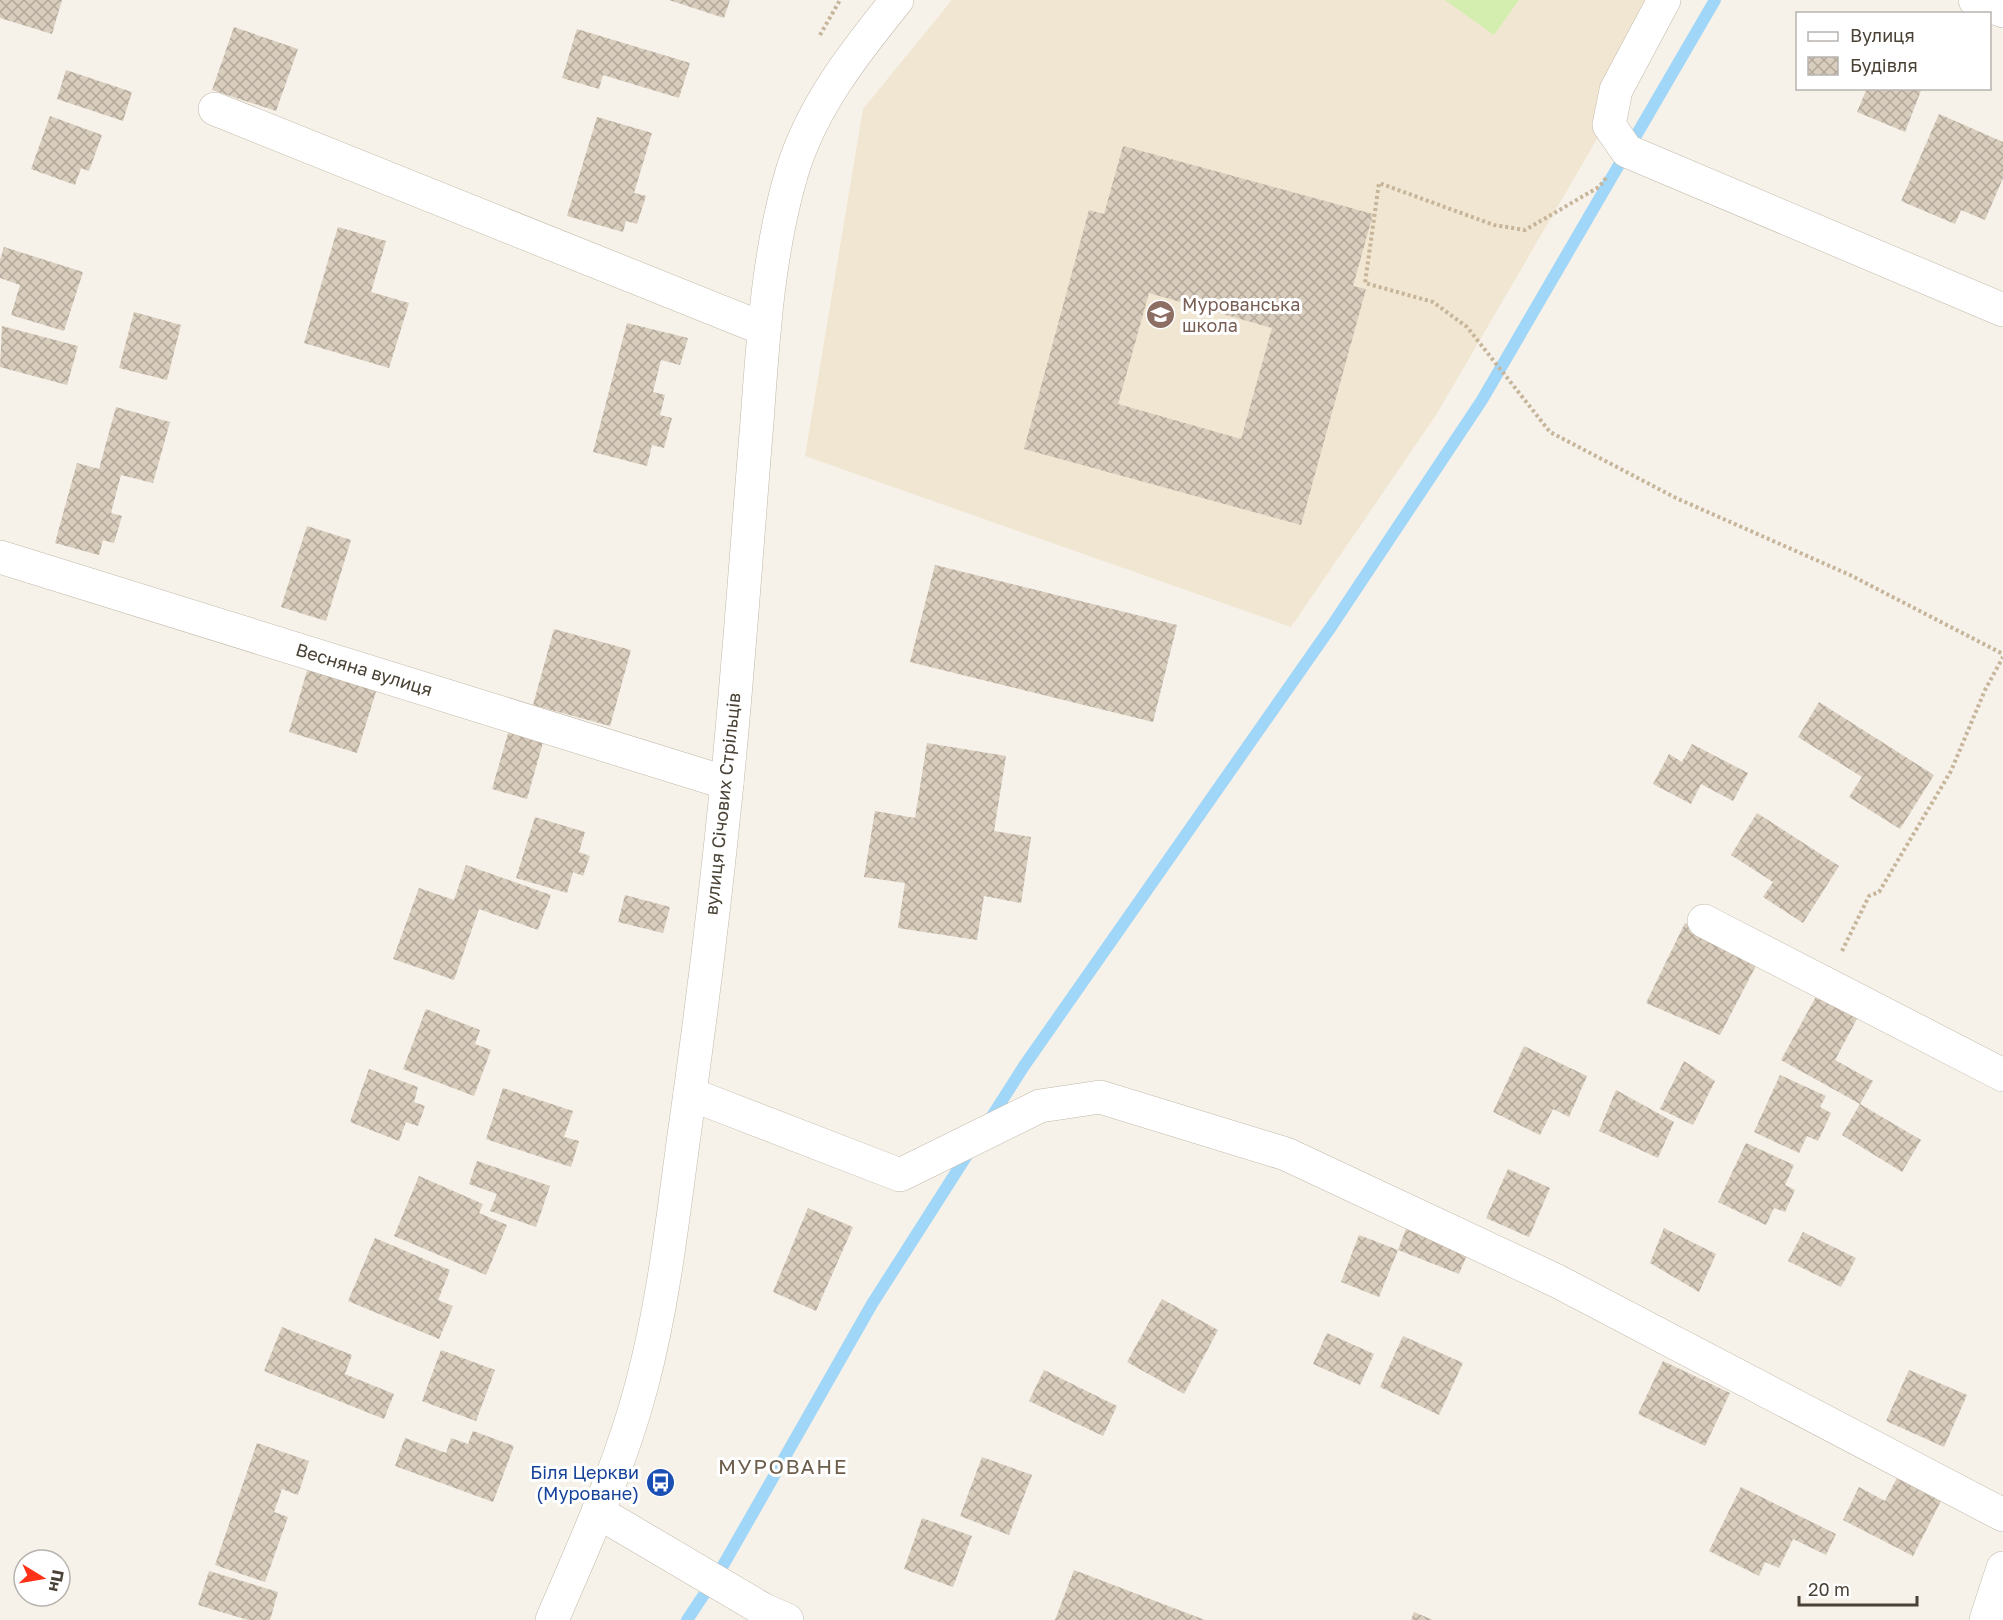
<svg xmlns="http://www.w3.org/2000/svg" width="2003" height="1620" viewBox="0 0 2003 1620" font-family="'Golos Text',sans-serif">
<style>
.education{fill:#f0e6d1}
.park{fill:#d3eeae}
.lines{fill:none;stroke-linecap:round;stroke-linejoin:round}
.stream{stroke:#a0d7f8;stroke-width:12}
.building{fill:url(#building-cross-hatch);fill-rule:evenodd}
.minor-casing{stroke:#c2b9aa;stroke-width:34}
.path{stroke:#c6b59a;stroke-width:4;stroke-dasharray:3 3;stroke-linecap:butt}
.minor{stroke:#fff;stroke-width:33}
.labels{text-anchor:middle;stroke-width:6;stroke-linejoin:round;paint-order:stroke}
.education-label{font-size:18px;fill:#785e54;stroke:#fff;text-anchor:start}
.street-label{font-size:18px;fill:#4a4236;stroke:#fff}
.transit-label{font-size:18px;fill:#164399;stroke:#fff;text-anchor:end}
.quarter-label{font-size:21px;letter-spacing:1.5px;fill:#6e5f4c;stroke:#fff}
</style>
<defs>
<pattern id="building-cross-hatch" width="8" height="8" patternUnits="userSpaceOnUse" patternTransform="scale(1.5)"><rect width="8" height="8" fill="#d9cdbd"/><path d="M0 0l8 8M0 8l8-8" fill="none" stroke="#b2a89a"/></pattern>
</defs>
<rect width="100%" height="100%" fill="#f6f1e9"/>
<polygon class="education" points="952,0 1678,0 1436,415 1291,627 805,456 863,109"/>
<polygon class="park" points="1445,0 1519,0 1494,35"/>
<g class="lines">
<g class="stream">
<polyline points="989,1121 1024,1066 1331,627 1482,400 1715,0"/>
<polyline points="687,1620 721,1569 872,1304 971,1149"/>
</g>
</g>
<g class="building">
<polygon points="0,0 62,0 52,34 0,18"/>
<polygon points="669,0 730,0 724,18"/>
<polygon points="234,27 298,49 276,111 212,90"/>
<polygon points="577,29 690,63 679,98 603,75 599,89 562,78"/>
<polygon points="66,70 132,92 123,121 57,99"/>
<polygon points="1867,88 1922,88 1905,132 1857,112"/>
<polygon points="1939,114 2003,142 2003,178 1985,220 1961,210 1955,224 1901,201"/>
<polygon points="50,116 102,135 89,171 81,168 75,185 31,169"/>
<polygon points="597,117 652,133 634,193 646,196 637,224 626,221 623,232 567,216"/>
<path d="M1123 146 1373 214 1353 286 1366 289 1301 525 1024 449 1089 210 1104 214ZM1149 293 1272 328 1241 439 1118 404Z"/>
<polygon points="338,227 386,241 371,292 409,303 389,368 304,343"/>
<polygon points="4,247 83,272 64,331 11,315 20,285 0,278 0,260"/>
<polygon points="134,312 181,325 167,380 119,368"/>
<polygon points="627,323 688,338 680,365 661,360 653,392 665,395 660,415 672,418 664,448 652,445 647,466 593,452"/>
<polygon points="2,326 78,346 67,385 0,367"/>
<polygon points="116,407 170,422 153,483 121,475 111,513 122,516 114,543 103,540 99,555 55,543 77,463 99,469"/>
<polygon points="307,526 351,540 326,621 281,607"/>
<polygon points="935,565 1177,625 1153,722 910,662"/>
<polygon points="554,629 631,650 610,726 533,705"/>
<polygon points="309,664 378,685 357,753 289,732"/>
<polygon points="1819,702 1934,775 1900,829 1849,797 1862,777 1798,737"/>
<polygon points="509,730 544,739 527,799 492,789"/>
<polygon points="927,743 1006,756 994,831 1031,837 1021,903 984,896 977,940 898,928 905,883 864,877 875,811 915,818"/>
<polygon points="1692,744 1748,773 1733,801 1701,784 1691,804 1653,784 1669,754 1682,762"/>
<polygon points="1757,813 1839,866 1803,923 1763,897 1773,882 1731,855"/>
<polygon points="535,817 585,832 579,852 590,856 583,876 573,872 567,893 516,878"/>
<polygon points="466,865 551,895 538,930 479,909 454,980 393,959 419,888 454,900"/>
<polygon points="625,895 670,907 663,933 618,922"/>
<polygon points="1685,923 1759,960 1720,1035 1646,1003"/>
<polygon points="1817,995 1858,1017 1835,1060 1873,1081 1860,1104 1921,1140 1902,1172 1842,1135 1860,1104 1781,1060"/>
<polygon points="426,1009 480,1030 475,1044 491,1050 474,1096 403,1069"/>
<polygon points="1524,1046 1587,1076 1569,1117 1553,1109 1540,1135 1493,1112"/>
<polygon points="1684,1061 1715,1081 1693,1125 1660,1109"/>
<polygon points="369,1069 418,1087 414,1102 425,1106 418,1126 406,1122 399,1141 350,1122"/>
<polygon points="1780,1075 1826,1096 1820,1107 1831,1113 1818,1141 1807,1136 1799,1153 1754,1132"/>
<polygon points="503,1088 573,1111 564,1137 579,1141 571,1167 486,1139"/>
<polygon points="1616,1090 1674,1122 1658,1158 1599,1131"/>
<polygon points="1746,1143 1794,1165 1785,1185 1795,1190 1785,1212 1774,1208 1766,1225 1718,1202"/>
<polygon points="477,1161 550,1186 536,1227 490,1211 497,1194 469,1184"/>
<polygon points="1508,1169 1550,1188 1529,1237 1486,1218"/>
<polygon points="419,1176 483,1204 479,1213 507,1225 486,1275 394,1236"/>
<polygon points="808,1208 853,1227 816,1311 773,1292"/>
<polygon points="1409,1221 1471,1245 1459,1274 1398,1250 1379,1297 1341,1282 1359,1235 1398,1250"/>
<polygon points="1664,1228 1716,1254 1699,1292 1650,1263"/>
<polygon points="1803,1232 1856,1258 1841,1287 1788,1261"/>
<polygon points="375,1238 450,1270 438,1300 453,1306 439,1339 348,1301"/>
<polygon points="1162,1299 1218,1330 1184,1394 1127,1362"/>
<polygon points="282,1327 352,1355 345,1374 394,1394 384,1419 264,1371"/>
<polygon points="1327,1333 1374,1354 1360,1385 1313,1364"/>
<polygon points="1403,1336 1463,1363 1439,1415 1380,1387"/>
<polygon points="441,1350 495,1370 476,1421 422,1401"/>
<polygon points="1663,1361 1730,1393 1705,1446 1638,1414"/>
<polygon points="1044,1370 1117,1406 1103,1436 1029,1401"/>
<polygon points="1909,1370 1967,1395 1944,1447 1886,1421"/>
<polygon points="473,1431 514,1446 493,1502 395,1466 405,1438 446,1453 451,1438 468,1444"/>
<polygon points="257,1443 309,1461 298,1495 282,1489 274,1512 288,1517 265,1582 215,1565"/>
<polygon points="982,1457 1032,1475 1009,1535 960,1516"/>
<polygon points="1898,1476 1942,1499 1913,1556 1843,1520 1859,1487 1885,1501"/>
<polygon points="1741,1487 1836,1534 1826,1555 1793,1539 1779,1568 1765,1562 1759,1576 1709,1551"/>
<polygon points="922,1518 972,1536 953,1587 904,1569"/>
<polygon points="1074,1570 1205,1620 1055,1620"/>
<polygon points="209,1571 278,1592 270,1620 248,1620 198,1605"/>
<polygon points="1414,1612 1433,1620 1411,1620"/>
</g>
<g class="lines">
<defs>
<g id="minor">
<polyline points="1664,0 1616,90 1609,125 1627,151 2003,310"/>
<polyline points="1975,0 2003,11"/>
<polyline points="215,109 764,329"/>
<polyline points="0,557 727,783"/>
<polyline points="1704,921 2003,1075"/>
<polyline points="690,1094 900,1175 1040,1106 1100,1097 1286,1154 1557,1281 2003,1515"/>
<polyline points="598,1512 764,1610 787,1620"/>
<path d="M552 1620C585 1543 621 1465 642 1384 663 1305 672 1224 683 1143 700 1024 715 903 727 783 739 663 747 542 757 422 763 339 768 252 792 172 812 106 855 52 897 0"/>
<polyline points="1986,1620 2003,1568"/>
</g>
</defs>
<use href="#minor" class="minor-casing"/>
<g class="path">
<polyline points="820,35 840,0"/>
<polyline points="1606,178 1599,187 1525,230 1494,225 1379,183 1365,283 1433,302 1467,327 1550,432 1676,498 1850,575 2003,654"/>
<polyline points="1842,951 1869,896 1879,892 1951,771 1985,690 2003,657"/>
</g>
<use href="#minor" class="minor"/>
</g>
<defs>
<symbol id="school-disc" viewBox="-11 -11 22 22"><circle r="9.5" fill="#8d6e63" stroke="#fff"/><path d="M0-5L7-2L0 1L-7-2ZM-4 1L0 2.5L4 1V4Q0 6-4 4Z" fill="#fff"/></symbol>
<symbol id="bus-disc" viewBox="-11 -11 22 22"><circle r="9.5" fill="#1a4fb4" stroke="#fff"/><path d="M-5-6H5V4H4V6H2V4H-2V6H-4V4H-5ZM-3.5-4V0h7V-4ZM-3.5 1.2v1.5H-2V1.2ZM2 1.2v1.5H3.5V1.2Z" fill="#fff"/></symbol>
</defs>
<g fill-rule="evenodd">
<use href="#school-disc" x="1144" y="298" width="33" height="33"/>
<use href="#bus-disc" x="644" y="1466" width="33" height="33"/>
</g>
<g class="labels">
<g class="education-label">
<text x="1182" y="311">Мурованська<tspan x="1182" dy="21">школа</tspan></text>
</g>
<g class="street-label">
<text transform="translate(364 670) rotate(17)" y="6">Весняна вулиця</text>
<text transform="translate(723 804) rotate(-84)" y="6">вулиця Січових Стрільців</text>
</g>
<g class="transit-label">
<text x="639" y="1479">Біля Церкви<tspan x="639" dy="21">(Муроване)</tspan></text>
</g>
<g class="quarter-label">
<text x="783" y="1474">МУРОВАНЕ</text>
</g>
</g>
<rect x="1796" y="12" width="195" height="78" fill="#ffffff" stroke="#b7b3af" stroke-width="1.5"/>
<rect x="1808" y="32" width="30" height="9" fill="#ffffff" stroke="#b7b3af" stroke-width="1.5"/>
<text x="1850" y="42" font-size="18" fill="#4a4236">Вулиця</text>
<rect x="1808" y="57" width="30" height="18" fill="url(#building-cross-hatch)" stroke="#b7b3af" stroke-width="1.5"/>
<text x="1850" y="72" font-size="18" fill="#4a4236">Будівля</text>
<g transform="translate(42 1578) rotate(101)"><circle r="28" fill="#ffffff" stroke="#b7b3af" stroke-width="1.5"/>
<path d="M0-4.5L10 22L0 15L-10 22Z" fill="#ff3116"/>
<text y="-9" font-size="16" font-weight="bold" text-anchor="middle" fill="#4a4236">Пн</text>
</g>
<path d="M1799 1596v9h118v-9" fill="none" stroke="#4a4236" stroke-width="3"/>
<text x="1808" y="1596" font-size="18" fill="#4a4236" stroke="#ffffff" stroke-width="4.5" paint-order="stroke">20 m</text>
</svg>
